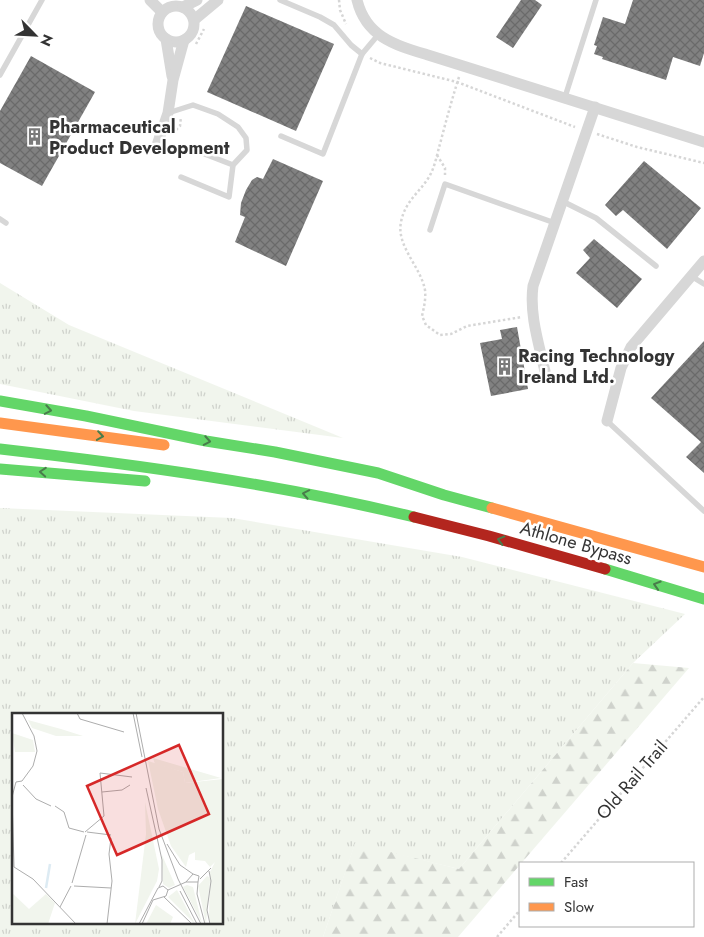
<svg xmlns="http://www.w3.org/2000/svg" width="704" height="937" viewBox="0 0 704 937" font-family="Jost,sans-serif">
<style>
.grass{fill:url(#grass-tufts);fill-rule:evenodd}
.forest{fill:url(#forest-firs)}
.building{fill:url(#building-cross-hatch)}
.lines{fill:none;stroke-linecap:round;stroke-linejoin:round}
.path{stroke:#d6d6d6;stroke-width:2.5;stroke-dasharray:2.5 2.5;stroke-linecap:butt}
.lane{stroke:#d7d7d7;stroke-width:5.5}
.street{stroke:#d7d7d7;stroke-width:11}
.fast{stroke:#63d668;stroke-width:11}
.slow{stroke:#ff974d;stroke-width:11}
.jam{stroke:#b3261e;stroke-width:11}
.oneway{stroke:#497c4b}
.labels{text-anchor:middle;stroke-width:5;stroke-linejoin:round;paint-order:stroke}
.poi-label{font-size:18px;font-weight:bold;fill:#333;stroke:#fff;text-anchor:start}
.street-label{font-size:18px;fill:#333;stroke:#fff}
.inset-river{fill:none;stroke:#ddebf3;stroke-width:2.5}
.inset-road{fill:none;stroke:#adadad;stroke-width:1}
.view{fill:#d62828;fill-opacity:0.15;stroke:#d62828;stroke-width:2.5}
.inset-edge{fill:none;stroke:#333;stroke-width:2.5}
</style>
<defs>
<pattern id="grass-tufts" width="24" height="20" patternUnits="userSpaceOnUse" patternTransform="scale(1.25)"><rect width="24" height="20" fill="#f1f5ed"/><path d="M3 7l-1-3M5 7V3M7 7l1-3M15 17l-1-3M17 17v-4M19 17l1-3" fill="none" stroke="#cfd2cc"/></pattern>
<pattern id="forest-firs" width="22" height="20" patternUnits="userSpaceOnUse" patternTransform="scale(1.25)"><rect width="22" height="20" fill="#f1f5ed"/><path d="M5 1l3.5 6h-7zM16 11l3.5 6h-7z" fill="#cfd2cc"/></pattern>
<pattern id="building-cross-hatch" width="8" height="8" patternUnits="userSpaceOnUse" patternTransform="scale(1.25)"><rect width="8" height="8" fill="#818181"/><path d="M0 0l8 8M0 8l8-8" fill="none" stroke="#6a6a6a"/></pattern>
</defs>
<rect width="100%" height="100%" fill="#fff"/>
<g class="grass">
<polygon points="0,283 69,325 343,438 134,411 0,384"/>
<path d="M0 508 232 518 462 557 685 614 633 663 459 869 355 844 323 937H0ZM14 714H222V923H14Z"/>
</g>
<polygon class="forest" points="633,663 689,668 458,937 323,937 355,843 459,869"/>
<g class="building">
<polygon points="521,0 535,0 542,5 513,48 496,37"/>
<polygon points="633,0 704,0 704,53 700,66 673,57 666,80 602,59 603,57 594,54 597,46 594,45 603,17 625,24"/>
<polygon points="246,6 334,44 296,131 207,92"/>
<polygon points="31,56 95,92 42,186 0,163 0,111"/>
<polygon points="273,159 323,181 286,266 235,242 245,217 240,215 241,203 246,190 252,180 257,177 263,179"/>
<polygon points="644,161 701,208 667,249 623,210 616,216 605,205"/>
<polygon points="594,239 642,279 617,308 576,273 590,258 583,250"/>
<polygon points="517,327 528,389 491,396 480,343 502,339 500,330"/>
<polygon points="704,341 704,473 686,457 701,442 651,398"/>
</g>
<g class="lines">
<g class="path">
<polyline points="339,0 340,10 346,24"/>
<polyline points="196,44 204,29"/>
<polyline points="370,58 380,63 457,82 575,127"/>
<path d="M459 77C452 99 446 121 440 144 437 154 435 167 429 177 420 192 405 201 401 222 396 246 421 267 425 290 426 299 424 307 422 316L426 325 440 335 451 334 467 326 522 317"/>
<polyline points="176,130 180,126 181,117"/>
<polyline points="597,134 637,147 704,163"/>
<polyline points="437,155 445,168 445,175"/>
<polyline points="561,863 704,697"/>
<polyline points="497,937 520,910"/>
</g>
<g class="lane">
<polyline points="280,0 320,17 334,25 351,45 362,54"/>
<polyline points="0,75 42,0"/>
<polyline points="565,97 596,0"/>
<polyline points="168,113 193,105 218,114 238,127 246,138 247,150 233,165 229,197 181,177"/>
<polyline points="281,136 323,154 362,54 378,35"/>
<polyline points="197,151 233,165"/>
<polyline points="562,201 596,218 656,266"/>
<polyline points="0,219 6,223"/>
<polyline points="430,230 445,184 555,223"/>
<polyline points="691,276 704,284"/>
<polyline points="607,421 704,511"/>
</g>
<g class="street">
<polyline points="150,0 162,12"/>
<path d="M357 0C366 37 395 45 428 55L704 142"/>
<circle cx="176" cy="24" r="18"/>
<polyline points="183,7 197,0"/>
<polyline points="194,20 218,0"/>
<polyline points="166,39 172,76"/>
<polyline points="156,148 168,113 173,80 184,40"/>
<path d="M546 376C540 347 529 316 533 286L595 107"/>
<polyline points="607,421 621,368 631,347 704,261"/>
</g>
<g class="fast">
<polyline points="0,401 86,416 206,441 275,452 378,473 444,495 492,508"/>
<path d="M0 449C139 465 278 484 414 517"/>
<polyline points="0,469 145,481"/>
<polyline points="605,569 704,599"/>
</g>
<g class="slow">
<polyline points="0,423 164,445"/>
<polyline points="492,508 704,567"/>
</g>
<polyline class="jam" points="414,517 489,536 605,569"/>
</g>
<defs><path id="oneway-chevron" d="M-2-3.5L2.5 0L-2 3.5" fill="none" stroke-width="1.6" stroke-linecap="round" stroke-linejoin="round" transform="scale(1.25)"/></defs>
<g class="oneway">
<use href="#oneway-chevron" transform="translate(48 410) rotate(10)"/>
<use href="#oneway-chevron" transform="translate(100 436) rotate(8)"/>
<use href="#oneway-chevron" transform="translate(207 441) rotate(10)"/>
<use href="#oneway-chevron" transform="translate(43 472) rotate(-176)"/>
<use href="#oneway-chevron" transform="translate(306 494) rotate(-169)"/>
<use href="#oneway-chevron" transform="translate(501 540) rotate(-165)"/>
<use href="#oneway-chevron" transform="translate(657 585) rotate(-163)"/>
</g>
<defs>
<symbol id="building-bare" viewBox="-9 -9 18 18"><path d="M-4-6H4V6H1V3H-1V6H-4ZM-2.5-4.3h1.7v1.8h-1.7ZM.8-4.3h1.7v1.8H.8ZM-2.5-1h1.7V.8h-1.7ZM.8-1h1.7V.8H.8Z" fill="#7a7a7a" stroke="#fff" stroke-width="2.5" paint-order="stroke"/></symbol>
</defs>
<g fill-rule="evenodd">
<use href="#building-bare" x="22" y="124" width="25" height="25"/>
<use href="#building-bare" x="492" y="354" width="25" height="25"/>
</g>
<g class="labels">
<g class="poi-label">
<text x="49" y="133">Pharmaceutical<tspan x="49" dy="21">Product Development</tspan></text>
<text x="518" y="362">Racing Technology<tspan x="518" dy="21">Ireland Ltd.</tspan></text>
</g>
<g class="street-label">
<text transform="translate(576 543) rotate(16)" y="6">Athlone Bypass</text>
<text transform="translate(632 780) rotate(-49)" y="6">Old Rail Trail</text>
</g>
</g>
<g transform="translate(12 713)">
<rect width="211" height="211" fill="#fff"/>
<path d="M16 7 49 16 71 23H44L20 15ZM0 20 21 27 23 39H3ZM136 48 171 59 173 70 211 66V211H199L197 205 198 159 203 149 198 154 193 148 183 147V139L177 142 174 154 159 133 146 96ZM133 89 147 156 145 168 123 211 134 121ZM150 142 163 172 157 175 151 171ZM195 163 198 165 194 211 186 173ZM175 172 181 174 190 210 171 174ZM165 177 183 211 156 184ZM0 180 17 196 34 181 43 190 36 211H0ZM144 192 161 204 158 211H134Z" fill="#f1f5ed"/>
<path d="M141 45 209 65 173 70 171 59 143 51Z" fill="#f1f5ed"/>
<path class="inset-river" d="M34 175 38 151"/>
<path class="inset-road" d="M10 0 22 23 25 38 21 53 10 68M65 0 68 6 112 19M121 0 130 44M124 0 147 116 166 166 189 211M11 72 24 86 39 93M134 75 150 147V168L147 174M90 79 110 77 118 72M43 93 52 99 57 115 72 119M73 119 92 103 88 60 120 64M75 119 99 122M155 131 168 152 181 161M2 154 0 84 4 69 10 68M2 154 21 166 64 211M197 158 199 168 195 197 198 211M188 166 199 155M186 169 185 181 193 211M60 170 74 122M62 173 99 175M168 178 185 211M152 184 180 211M48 194 59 173M95 211 100 168 97 141 99 125M127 211 146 175 151 173 156 177M130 211 141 187 154 183 156 177 174 169H186L187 163 181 161 174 169"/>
<path class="view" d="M167 32 197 101 105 142 75 73Z"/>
<rect width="211" height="211" class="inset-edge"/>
</g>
<rect x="519" y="862" width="175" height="65" fill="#ffffff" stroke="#adadad"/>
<rect x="529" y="878" width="25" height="8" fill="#63d668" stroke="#adadad"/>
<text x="564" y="887" font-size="15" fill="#333333">Fast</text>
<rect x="529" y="903" width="25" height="8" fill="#ff974d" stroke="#adadad"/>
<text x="564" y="912" font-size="15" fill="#333333">Slow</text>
<g transform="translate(35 35) rotate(114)" stroke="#ffffff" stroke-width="4" paint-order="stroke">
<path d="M0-4L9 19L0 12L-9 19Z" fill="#333333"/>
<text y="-8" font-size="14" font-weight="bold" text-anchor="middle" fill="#333333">N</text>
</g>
</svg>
